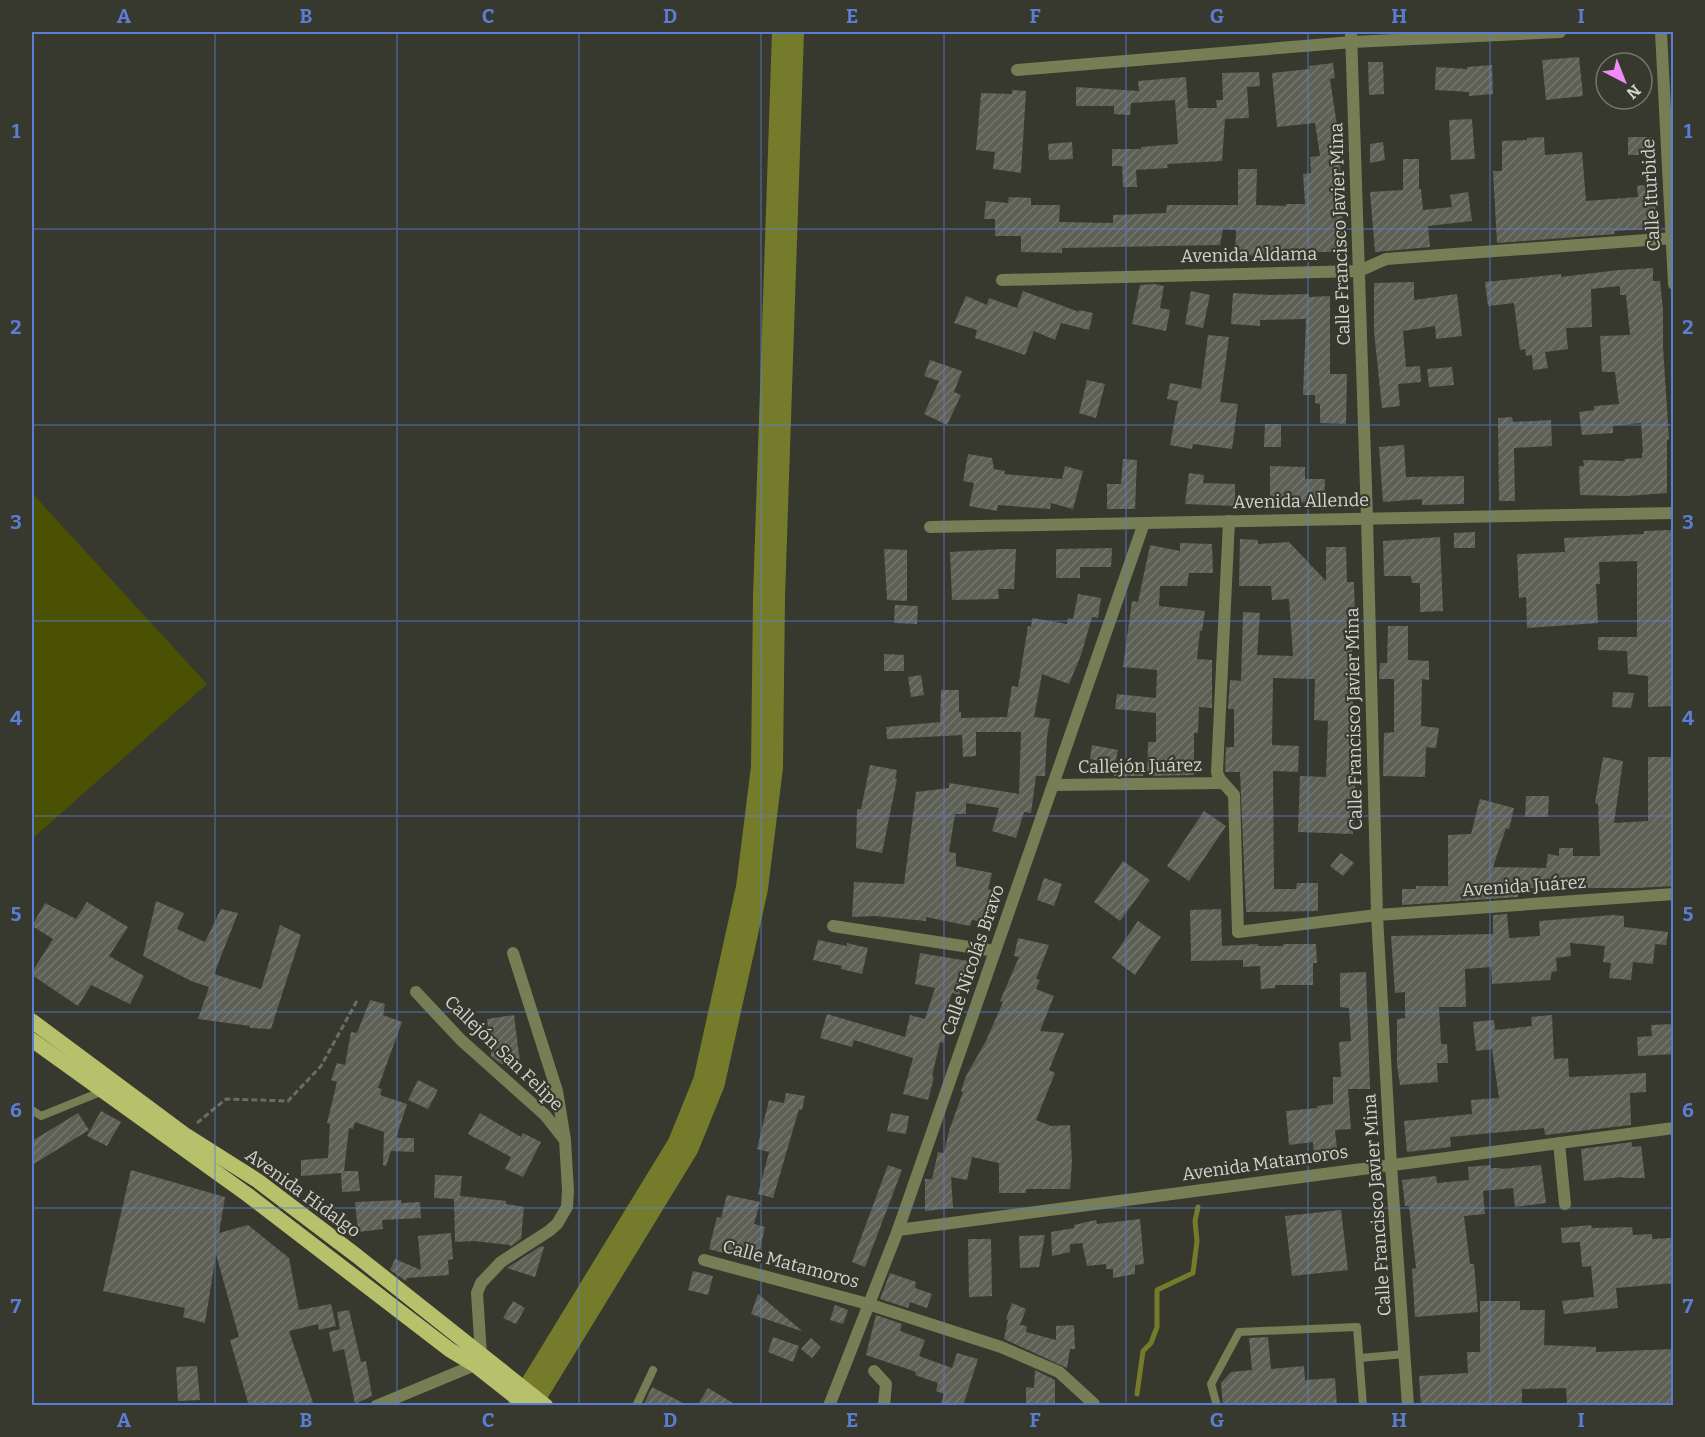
<svg xmlns="http://www.w3.org/2000/svg" width="1705" height="1437" viewBox="0 0 1705 1437" font-family="Bitter,serif">
<style>
.grass{fill:#4b5102}
.lines{fill:none;stroke-linecap:round;stroke-linejoin:round}
.stream{stroke:#747c2b;stroke-width:5}
.river{stroke:#747c2b;stroke-width:32}
.building{fill:url(#building-hatch)}
.path{stroke:#6b6c63;stroke-width:3;stroke-dasharray:6 3;stroke-linecap:butt}
.service{stroke:#777d54;stroke-width:8}
.pedestrian{stroke:#777d54;stroke-width:12}
.minor{stroke:#777d54;stroke-width:12}
.tertiary{stroke:#777d54;stroke-width:12}
.primary{stroke:#b7c16b;stroke-width:15}
.grid{fill:none;stroke:#5c7dd4;stroke-width:1.5;stroke-opacity:0.55}
.labels{text-anchor:middle;stroke-width:4.5;stroke-linejoin:round;paint-order:stroke}
.street-label{font-size:18px;fill:#d2d4cd;stroke:#37382e}
.neatline{fill:none;stroke:#5c7dd4;stroke-width:2}
.grid-label{font-size:20px;text-anchor:middle;font-weight:bold;fill:#5c7dd4}
</style>
<defs>
<pattern id="building-hatch" width="6" height="6" patternUnits="userSpaceOnUse" patternTransform="scale(1.5)"><rect width="6" height="6" fill="#5e6055"/><path d="M-1 1l2-2M0 6l6-6M5 7l2-2" fill="none" stroke="#74766c"/></pattern>
</defs>
<rect width="100%" height="100%" fill="#37382e"/>
<polygon class="grass" points="32,493 207,684 32,839"/>
<g class="lines">
<polyline class="stream" points="1137,1394 1143,1351 1151,1343 1157,1327 1157,1290 1193,1273 1197,1241 1195,1221 1198,1207"/>
<polyline class="river" points="524,1406 683,1146 709,1082 752,888 767,767 769,597 788,32"/>
</g>
<g class="building">
<polygon points="1579,57 1583,96 1546,100 1542,60"/>
<polygon points="1368,62 1383,62 1384,94 1369,95"/>
<polygon points="1333,63 1335,78 1330,79 1339,139 1344,252 1306,252 1306,256 1289,257 1289,254 1235,256 1236,230 1223,229 1220,245 1062,248 1062,253 1021,252 1021,236 995,236 995,219 984,219 986,201 1008,203 1009,197 1031,198 1031,205 1060,205 1059,222 1113,223 1113,215 1166,213 1167,205 1238,205 1238,169 1257,169 1256,205 1286,206 1286,204 1305,204 1303,174 1311,173 1310,157 1320,156 1315,123 1277,127 1272,73 1310,69 1309,66"/>
<polygon points="1492,65 1493,94 1469,96 1469,92 1435,90 1436,67 1467,69 1467,67"/>
<polygon points="1259,72 1260,86 1247,87 1249,118 1225,119 1222,161 1167,164 1168,168 1136,170 1137,187 1123,187 1122,166 1112,166 1112,149 1141,149 1141,147 1178,144 1175,100 1131,103 1130,115 1114,114 1114,106 1076,106 1076,87 1139,91 1138,81 1186,77 1188,108 1217,108 1216,100 1223,100 1222,73"/>
<polygon points="1012,90 1026,91 1021,173 993,169 995,152 976,150 981,93 1012,94"/>
<polygon points="1472,119 1475,159 1451,160 1449,120"/>
<polygon points="1544,137 1545,155 1582,152 1586,201 1638,197 1637,186 1654,184 1657,229 1614,231 1615,234 1497,243 1493,171 1502,171 1502,141 1527,140 1527,138"/>
<rect x="1628" y="137" width="24" height="18"/>
<polygon points="1072,142 1073,159 1049,160 1048,144"/>
<polygon points="1383,142 1385,160 1370,163 1370,144"/>
<polygon points="1403,159 1419,159 1419,189 1421,189 1423,210 1452,207 1450,195 1468,192 1472,221 1428,226 1430,247 1375,252 1370,192 1403,190"/>
<polygon points="1653,268 1653,281 1660,281 1663,310 1663,347 1669,439 1667,440 1667,493 1626,496 1580,495 1579,466 1584,466 1583,460 1625,461 1624,459 1642,458 1642,453 1643,453 1641,423 1613,426 1613,433 1582,435 1579,412 1594,410 1594,406 1619,404 1615,372 1602,372 1600,336 1630,335 1626,295 1620,295 1620,286 1591,289 1592,327 1566,328 1568,349 1545,352 1548,368 1533,370 1532,355 1526,356 1525,349 1520,350 1514,303 1488,306 1485,282 1561,274 1561,277 1619,270"/>
<polygon points="1414,282 1414,300 1457,294 1462,336 1436,339 1435,326 1403,331 1406,367 1420,366 1421,382 1398,384 1400,406 1382,408 1374,331 1374,283"/>
<polygon points="1154,284 1164,286 1160,308 1170,310 1166,331 1132,324 1140,285"/>
<polygon points="1023,291 1079,312 1079,310 1093,313 1089,330 1061,323 1055,340 1034,331 1025,355 975,338 977,330 954,323 966,296 987,305 989,298 1017,308"/>
<polygon points="1191,291 1210,295 1203,328 1185,324"/>
<polygon points="1233,293 1271,295 1308,294 1309,297 1330,296 1330,374 1347,374 1346,424 1320,423 1320,404 1315,403 1315,395 1303,395 1306,319 1260,320 1260,326 1231,324"/>
<polygon points="1208,335 1229,337 1220,402 1238,404 1232,449 1193,444 1192,449 1170,445 1178,401 1167,399 1170,383 1201,389"/>
<polygon points="930,360 962,371 954,392 961,395 947,425 924,414 939,381 924,376"/>
<polygon points="1452,367 1454,385 1429,387 1427,369"/>
<polygon points="1087,380 1105,384 1096,418 1079,413"/>
<polygon points="1512,417 1513,422 1551,420 1552,446 1514,448 1515,501 1499,501 1498,418"/>
<polygon points="1265,424 1281,424 1281,447 1264,447"/>
<polygon points="1404,445 1406,477 1464,476 1464,504 1422,505 1422,499 1383,502 1379,447"/>
<polygon points="968,454 992,458 994,469 1005,471 1004,474 1062,479 1065,466 1083,471 1073,509 1051,503 1050,509 998,505 997,511 969,506 974,483 963,481"/>
<polygon points="1123,459 1137,460 1135,509 1107,509 1107,484 1121,484"/>
<polygon points="1270,466 1305,467 1305,479 1325,479 1324,503 1288,502 1288,505 1270,505"/>
<polygon points="1189,473 1204,475 1203,483 1235,484 1235,506 1185,504"/>
<polygon points="1672,530 1674,706 1648,707 1648,676 1628,674 1627,651 1598,650 1598,637 1637,637 1637,561 1599,562 1600,584 1596,584 1598,623 1527,628 1526,597 1519,598 1517,554 1565,552 1564,538 1644,534 1644,531"/>
<polygon points="1475,532 1475,548 1454,548 1454,533"/>
<polygon points="1440,537 1443,611 1420,612 1420,583 1412,583 1411,576 1384,576 1383,541"/>
<polygon points="1240,539 1258,540 1258,544 1289,542 1326,581 1326,547 1346,547 1347,582 1354,582 1355,620 1353,620 1352,659 1354,659 1354,678 1351,747 1355,747 1354,768 1356,768 1353,834 1298,832 1300,776 1326,777 1328,721 1314,720 1315,679 1273,678 1272,745 1299,746 1298,772 1273,771 1274,889 1296,889 1297,883 1318,883 1318,911 1246,912 1240,772 1226,772 1225,771 1226,747 1234,747 1234,709 1228,709 1230,680 1241,681 1243,612 1260,613 1257,655 1293,656 1289,599 1272,600 1271,586 1239,586"/>
<polygon points="1180,543 1212,544 1213,573 1189,573 1187,586 1160,586 1159,606 1205,611 1202,631 1200,631 1197,659 1212,660 1212,708 1199,707 1198,733 1194,733 1194,775 1147,776 1148,742 1156,742 1156,713 1115,709 1117,694 1156,698 1157,670 1123,667 1132,601 1138,602 1150,545 1180,551"/>
<polygon points="1112,548 1111,567 1080,567 1080,578 1056,578 1056,549"/>
<polygon points="884,549 907,550 907,601 887,600"/>
<polygon points="1002,549 1016,549 1014,589 998,589 999,599 952,600 950,552"/>
<polygon points="1078,594 1101,598 1098,618 1092,617 1081,655 1069,684 1042,674 1034,717 1050,719 1047,737 1045,776 1036,776 1031,813 1024,812 1016,838 992,831 999,808 966,803 966,814 955,814 949,852 956,853 956,866 992,873 988,889 996,891 989,923 972,920 970,926 926,917 926,921 875,916 852,917 854,882 904,884 916,792 949,788 949,783 1019,794 1021,732 976,732 976,756 963,757 962,735 887,739 886,727 940,722 941,690 959,690 959,712 961,712 961,718 1007,717 1012,686 1018,687 1028,626 1031,627 1032,618 1067,624 1068,618 1073,619"/>
<polygon points="895,605 918,606 917,624 894,623"/>
<polygon points="1388,626 1408,626 1408,660 1429,661 1429,680 1422,679 1421,726 1439,728 1436,748 1426,747 1425,777 1383,776 1384,733 1394,732 1394,679 1379,679 1380,663 1387,663"/>
<polygon points="884,654 904,655 904,671 884,671"/>
<polygon points="921,675 924,695 911,697 908,677"/>
<polygon points="1613,692 1634,693 1631,708 1612,707"/>
<polygon points="1092,745 1118,750 1115,764 1090,759"/>
<polygon points="1603,757 1623,761 1614,823 1648,821 1648,757 1674,757 1674,886 1636,888 1518,888 1518,897 1402,905 1402,889 1416,889 1416,886 1448,886 1448,835 1471,834 1480,799 1514,808 1509,829 1506,828 1493,867 1546,868 1548,854 1559,856 1559,848 1573,848 1573,856 1600,856 1598,804 1595,803"/>
<polygon points="1119,760 1143,767 1143,776 1114,776"/>
<polygon points="870,765 897,770 895,779 897,779 882,853 856,848 857,809 861,809"/>
<polygon points="1526,796 1549,796 1548,817 1525,817"/>
<polygon points="1204,811 1226,826 1189,881 1167,866"/>
<polygon points="1341,853 1354,863 1343,876 1330,866"/>
<polygon points="1123,861 1150,880 1120,921 1094,902"/>
<polygon points="1044,878 1062,884 1054,906 1037,900"/>
<polygon points="156,901 184,913 177,929 205,942 221,909 238,913 214,974 261,989 280,925 301,935 271,1029 250,1028 250,1026 198,1019 209,987 191,981 143,956"/>
<polygon points="87,902 128,927 109,956 144,976 130,1004 91,985 78,1006 32,975 32,972 53,939 32,926 45,903 76,919"/>
<polygon points="1221,909 1222,946 1258,944 1258,946 1283,946 1283,944 1316,944 1317,963 1313,963 1313,985 1275,985 1275,988 1261,989 1260,966 1243,967 1243,960 1191,961 1190,910"/>
<polygon points="1507,914 1509,938 1540,936 1539,921 1613,915 1624,916 1624,927 1668,932 1666,945 1655,944 1653,964 1633,962 1631,980 1609,978 1611,963 1603,962 1605,946 1570,943 1571,956 1556,958 1557,971 1552,972 1550,980 1492,984 1491,967 1465,969 1466,1007 1439,1007 1441,1044 1447,1044 1448,1063 1437,1063 1438,1082 1400,1085 1397,1065 1397,1019 1405,1018 1405,992 1395,993 1391,936 1493,934 1493,915"/>
<polygon points="1138,921 1161,937 1135,975 1112,958"/>
<polygon points="1018,938 1049,945 1036,979 1040,980 1036,989 1054,996 1040,1031 1064,1033 1049,1070 1055,1073 1036,1120 1051,1126 1070,1125 1072,1162 1070,1189 1026,1189 1026,1193 999,1193 999,1163 972,1157 967,1180 951,1177 953,1208 925,1211 925,1179 932,1179 938,1152 944,1153 949,1131 963,1092 961,1091 966,1076 986,1041 1003,1002 1000,1001 1019,957 1014,956"/>
<polygon points="818,940 847,946 847,943 868,948 862,974 841,969 842,966 813,960"/>
<polygon points="920,953 968,961 959,995 952,993 943,1023 948,1024 943,1043 940,1042 932,1076 934,1077 928,1100 903,1094 913,1058 854,1040 852,1047 820,1038 827,1014 905,1037 910,1015 925,1019 935,988 915,984"/>
<polygon points="1366,972 1370,1089 1348,1089 1351,1129 1335,1130 1338,1158 1314,1160 1313,1142 1289,1145 1286,1111 1317,1108 1317,1106 1333,1104 1333,1077 1341,1077 1339,1042 1351,1041 1349,1008 1340,1007 1340,973"/>
<polygon points="370,1000 385,1004 383,1015 402,1022 378,1088 382,1089 380,1095 407,1104 396,1138 414,1138 414,1152 391,1151 386,1166 383,1165 384,1132 355,1122 353,1129 349,1128 344,1171 358,1171 360,1191 342,1192 341,1173 301,1176 301,1160 328,1158 330,1124 327,1123 337,1082 331,1080 337,1063 345,1065 351,1032 357,1033"/>
<polygon points="514,1015 520,1062 501,1064 491,1056 487,1019"/>
<polygon points="1552,1015 1554,1059 1568,1058 1569,1077 1646,1073 1646,1092 1630,1093 1631,1125 1545,1135 1544,1128 1450,1137 1451,1147 1407,1152 1404,1121 1472,1114 1471,1100 1499,1098 1492,1049 1476,1051 1473,1022 1494,1020 1495,1030 1532,1026 1531,1017"/>
<polygon points="1674,1024 1674,1054 1638,1056 1637,1037 1652,1036 1651,1025"/>
<polygon points="418,1080 438,1090 428,1109 408,1100"/>
<polygon points="786,1093 805,1096 802,1110 799,1109 773,1198 758,1194 769,1152 757,1149 769,1100 784,1103"/>
<polygon points="101,1111 121,1122 107,1146 87,1136"/>
<polygon points="78,1113 89,1130 32,1165 32,1141"/>
<polygon points="480,1113 521,1137 523,1133 541,1142 523,1177 505,1169 511,1157 468,1134"/>
<polygon points="891,1113 909,1116 906,1134 887,1131"/>
<polygon points="1632,1142 1632,1147 1641,1146 1645,1178 1623,1178 1623,1177 1584,1181 1581,1149"/>
<polygon points="888,1165 902,1170 865,1267 852,1262"/>
<polygon points="1490,1165 1491,1168 1501,1168 1502,1169 1541,1165 1546,1203 1515,1207 1513,1188 1483,1191 1485,1214 1464,1216 1470,1264 1474,1264 1478,1312 1415,1317 1412,1269 1416,1268 1409,1206 1405,1206 1402,1180 1436,1176 1437,1183 1469,1180 1468,1167"/>
<polygon points="131,1170 225,1197 219,1233 248,1225 289,1258 299,1310 331,1304 336,1326 319,1330 318,1324 289,1331 314,1406 249,1406 230,1340 239,1337 216,1254 205,1323 183,1317 185,1308 103,1291"/>
<polygon points="435,1175 462,1176 460,1196 506,1201 506,1204 524,1207 521,1239 510,1247 510,1245 474,1241 455,1242 454,1199 434,1198"/>
<polygon points="727,1195 760,1202 754,1224 765,1227 758,1257 738,1251 738,1254 723,1250 723,1253 709,1249 717,1217 721,1218"/>
<polygon points="401,1200 401,1203 420,1202 421,1218 382,1220 383,1229 358,1232 355,1202"/>
<polygon points="1341,1210 1348,1270 1292,1276 1285,1216"/>
<polygon points="1140,1219 1144,1264 1135,1265 1135,1274 1113,1278 1113,1269 1106,1269 1106,1264 1087,1266 1082,1243 1070,1244 1070,1252 1052,1256 1051,1232 1074,1228 1074,1225 1096,1220 1097,1224"/>
<polygon points="1591,1225 1592,1228 1632,1227 1633,1235 1652,1234 1652,1239 1671,1238 1674,1283 1616,1288 1618,1308 1564,1314 1562,1301 1594,1297 1591,1266 1582,1267 1580,1242 1562,1243 1561,1228"/>
<polygon points="451,1233 453,1259 448,1260 449,1275 407,1278 406,1281 390,1270 395,1259 421,1270 418,1236"/>
<polygon points="1045,1235 1039,1267 1020,1268 1019,1236"/>
<polygon points="968,1239 991,1239 992,1296 969,1297"/>
<polygon points="541,1246 544,1247 535,1277 507,1268"/>
<polygon points="693,1271 713,1276 708,1295 688,1290"/>
<polygon points="890,1273 916,1282 915,1288 932,1294 927,1308 910,1302 908,1308 880,1299"/>
<polygon points="758,1294 801,1330 801,1331 751,1314"/>
<polygon points="513,1301 525,1308 516,1324 503,1318"/>
<polygon points="1480,1301 1520,1301 1520,1310 1545,1310 1544,1345 1596,1347 1596,1352 1674,1349 1674,1406 1567,1406 1566,1388 1522,1389 1522,1406 1421,1406 1419,1376 1468,1373 1467,1352 1480,1352"/>
<polygon points="1012,1303 1026,1309 1020,1325 1027,1326 1026,1332 1056,1340 1056,1326 1074,1325 1075,1349 1070,1349 1067,1368 1004,1339 1008,1320 1006,1319"/>
<polygon points="835,1305 848,1310 843,1324 830,1320"/>
<polygon points="349,1310 361,1362 366,1361 372,1396 355,1404 344,1349 333,1352 329,1332 340,1329 337,1312"/>
<polygon points="876,1315 902,1324 900,1331 925,1340 919,1356 952,1368 957,1353 978,1359 963,1406 940,1406 944,1394 936,1391 938,1383 915,1375 916,1372 866,1355"/>
<polygon points="773,1337 799,1346 793,1362 768,1352"/>
<polygon points="1268,1337 1271,1369 1304,1366 1305,1380 1335,1378 1337,1406 1223,1406 1221,1383 1231,1372 1252,1370 1249,1338"/>
<polygon points="811,1338 821,1347 812,1358 801,1349"/>
<polygon points="197,1366 200,1400 178,1401 176,1367"/>
<polygon points="1035,1370 1055,1380 1055,1406 1026,1406 1026,1387 1034,1388"/>
<polygon points="652,1387 689,1406 643,1406"/>
<polygon points="708,1388 738,1406 697,1406"/>
</g>
<g class="lines">
<polyline class="path" points="197,1123 226,1099 288,1101 321,1066 358,999"/>
<g class="service">
<polyline points="32,1110 41,1116 103,1091"/>
<polyline points="1360,1358 1405,1354"/>
<polyline points="636,1406 653,1370"/>
<polyline points="1217,1406 1211,1384 1239,1332 1357,1327 1363,1406"/>
</g>
<g class="pedestrian">
<polyline points="1229,521 1217,772 1219,778 1234,795 1238,932"/>
<polyline points="1053,785 1223,783"/>
<polyline points="1559,1143 1565,1204"/>
</g>
<g class="minor">
<polyline points="1351,32 1367,518 1377,915 1391,1165 1408,1406"/>
<polyline points="1017,70 1352,42 1560,32"/>
<polyline points="1002,280 1359,271 1386,259 1674,238"/>
<polyline points="930,527 1674,513"/>
<polyline points="833,926 995,951"/>
<polyline points="1238,932 1377,915 1674,894"/>
<polyline points="416,992 461,1040 545,1115 564,1139"/>
<polyline points="898,1230 1674,1128"/>
<polyline points="704,1260 868,1304 1001,1347 1059,1372 1094,1404"/>
<polyline points="874,1371 886,1384 884,1406"/>
<polyline points="376,1406 475,1365 481,1355 477,1293 481,1283 501,1262 549,1231 557,1224 567,1207 568,1190 565,1140 557,1091 513,953"/>
<polyline points="829,1406 898,1230 1144,523"/>
</g>
<polyline class="tertiary" points="1661,32 1674,284"/>
<g class="primary">
<polyline points="32,1021 184,1134 258,1181 357,1256 546,1406"/>
<polyline points="32,1040 248,1195 450,1350 475,1365 527,1406"/>
</g>
</g>
<path class="grid" d="M215 32V1406M397 32V1406M579 32V1406M761 32V1406M944 32V1406M1126 32V1406M1308 32V1406M1490 32V1406M32 229H1674M32 425H1674M32 621H1674M32 816H1674M32 1012H1674M32 1208H1674"/>
<g class="labels">
<g class="street-label">
<text transform="translate(1651 195) rotate(-93)" y="6">Calle Iturbide</text>
<text transform="translate(1340 234) rotate(-92)" y="6">Calle Francisco Javier Mina</text>
<text transform="translate(1249 255) rotate(-1)" y="6">Avenida Aldama</text>
<text transform="translate(1301 501) rotate(-1)" y="6">Avenida Allende</text>
<text transform="translate(1354 719) rotate(-91)" y="6">Calle Francisco Javier Mina</text>
<text transform="translate(1140 766) rotate(-1)" y="6">Callejón Juárez</text>
<text transform="translate(1524 886) rotate(-4)" y="6">Avenida Juárez</text>
<text transform="translate(973 960) rotate(-71)" y="6">Calle Nicolás Bravo</text>
<text transform="translate(504 1053) rotate(44)" y="6">Callejón San Felipe</text>
<text transform="translate(1265 1163) rotate(-8)" y="6">Avenida Matamoros</text>
<text transform="translate(303 1193) rotate(36)" y="6">Avenida Hidalgo</text>
<text transform="translate(1377 1205) rotate(-94)" y="6">Calle Francisco Javier Mina</text>
<text transform="translate(791 1264) rotate(15)" y="6">Calle Matamoros</text>
</g>
</g>
<rect width="1705" height="1437" fill="none" stroke="#37382e" stroke-width="66"/>
<g transform="translate(1624 81) rotate(138)"><circle r="28" fill="#37382e" stroke="#75766e" stroke-width="1.5"/>
<path d="M0-4.5L10 22L0 15L-10 22Z" fill="#ef8bf7"/>
<text y="-9" font-size="16" font-weight="bold" text-anchor="middle" fill="#d2d4cd">N</text>
</g>
<rect x="33" y="33" width="1639" height="1371" class="neatline"/>
<g class="grid-label">
<text x="124" y="23">A</text>
<text x="306" y="23">B</text>
<text x="488" y="23">C</text>
<text x="670" y="23">D</text>
<text x="852" y="23">E</text>
<text x="1035" y="23">F</text>
<text x="1217" y="23">G</text>
<text x="1399" y="23">H</text>
<text x="1581" y="23">I</text>
<text x="16" y="138">1</text>
<text x="1688" y="138">1</text>
<text x="16" y="334">2</text>
<text x="1688" y="334">2</text>
<text x="16" y="529">3</text>
<text x="1688" y="529">3</text>
<text x="16" y="725">4</text>
<text x="1688" y="725">4</text>
<text x="16" y="921">5</text>
<text x="1688" y="921">5</text>
<text x="16" y="1117">6</text>
<text x="1688" y="1117">6</text>
<text x="16" y="1313">7</text>
<text x="1688" y="1313">7</text>
<text x="124" y="1427">A</text>
<text x="306" y="1427">B</text>
<text x="488" y="1427">C</text>
<text x="670" y="1427">D</text>
<text x="852" y="1427">E</text>
<text x="1035" y="1427">F</text>
<text x="1217" y="1427">G</text>
<text x="1399" y="1427">H</text>
<text x="1581" y="1427">I</text>
</g>
</svg>
